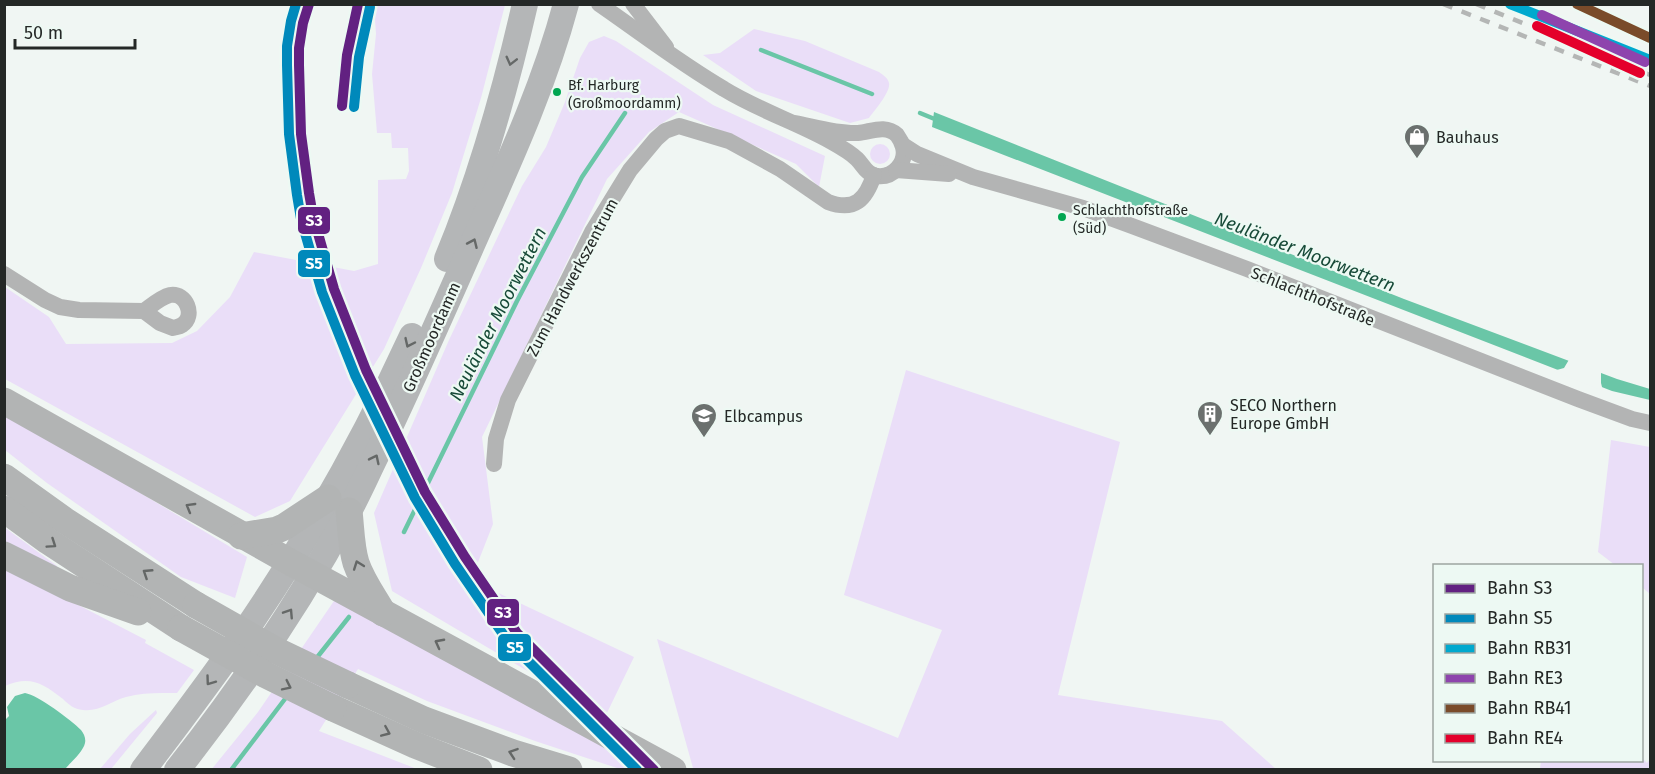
<svg xmlns="http://www.w3.org/2000/svg" width="1655" height="774" viewBox="0 0 1655 774" font-family="'Fira Sans',sans-serif">
<style>
.green{fill:#eadef8}
.water{fill:#6ac6a7}
.pier{fill:#f0f6f3}
.lines{fill:none;stroke-linecap:round;stroke-linejoin:round}
.stream{stroke:#6ac6a7;stroke-width:4.5}
.minor{stroke:#b3b4b4;stroke-width:16}
.primary{stroke:#b4b6b7;stroke-width:26}
.trunk{stroke:#b2b4b4;stroke-width:27}
.rail{stroke:#b4b6b5;stroke-width:4.5;stroke-dasharray:10 10;stroke-linecap:butt}
.trunk-bridge{stroke:#b2b4b4;stroke-width:27}
.rail-1-casing{stroke:#edf9f3;stroke-width:15}
.rail-2-casing{stroke:#edf9f3;stroke-width:15}
.rail-3-casing{stroke:#edf9f3;stroke-width:15}
.rail-4-casing{stroke:#edf9f3;stroke-width:15}
.rail-5-casing{stroke:#edf9f3;stroke-width:15}
.rail-6-casing{stroke:#edf9f3;stroke-width:15}
.rail-1{stroke:#622181;stroke-width:10}
.rail-2{stroke:#0089bb;stroke-width:10}
.rail-3{stroke:#00a9ce;stroke-width:10}
.rail-4{stroke:#8e44ad;stroke-width:10}
.rail-5{stroke:#7a4b2a;stroke-width:10}
.rail-6{stroke:#e4002b;stroke-width:10}
.oneway{stroke:#656867}
.oneway2{stroke:#646766}
.bus-dot{fill:#00a651;stroke:#edf9f3;stroke-width:2}
.labels{text-anchor:middle;stroke-width:4.5;stroke-linejoin:round;paint-order:stroke}
.bus-label{font-size:14px;fill:#242826;stroke:#edf9f3;text-anchor:start}
.poi-label{font-size:16px;fill:#242826;stroke:#edf9f3;text-anchor:start}
.street-label{font-size:16px;fill:#242826;stroke:#edf9f3}
.water-label{font-size:18px;font-style:italic;fill:#174a38;stroke:#edf9f3}
.line-badge{stroke:#edf9f3;stroke-width:2}
.badge-label{font-size:16px;text-anchor:middle;font-weight:bold;fill:#fff}
</style>
<rect width="100%" height="100%" fill="#f0f6f3"/>
<g class="green">
<polygon points="374,5 505,5 481,98 452,193 421,268 384,349 290,501 255,517 5,379 5,287 49,317 66,344 172,343 197,331 230,297 254,252 354,271 378,264 378,180 406,179 409,171 408,148 392,148 391,133 377,133 372,74 376,34"/>
<path d="M754 29 805 41 879 72C883 75 888 78 889 83 891 92 874 111 869 118L850 123 756 91 703 55 720 53Z"/>
<polygon points="604,36 616,41 713,105 825,156 819,187 796,164 679,112 649,132 607,179 482,437 493,524 471,580 634,657 605,717 392,591 374,513 449,340 501,230 522,186 546,147 565,102 580,58 589,42"/>
<circle cx="880" cy="154" r="10"/>
<polygon points="906,370 1120,442 1058,695 1222,721 1276,769 697,770 693,768 657,639 898,738 942,630 844,595"/>
<polygon points="4,411 247,557 235,598 181,577 47,483 5,450"/>
<polygon points="1611,440 1650,447 1650,594 1642,587 1642,566 1615,565 1598,552"/>
<polygon points="4,527 57,566 57,571 5,547"/>
<path d="M5 567 146 640 145 643 194 670 177 693C160 693 143 692 126 697 112 701 99 712 83 710 74 709 69 705 63 699 43 683 29 675 5 686Z"/>
<polygon points="336,598 652,769 620,769 535,741 427,701 358,669 319,731 417,769 211,770 258,712"/>
<polygon points="156,710 157,713 111,769 100,769 130,734"/>
<polygon points="1642,758 1647,763 1650,759 1650,769 1540,769 1541,761 1642,760"/>
</g>
<g class="water">
<polygon points="934,112 1404,299 1617,379 1650,389 1650,400 1612,391 932,127"/>
<path d="M25 693C38 695 71 720 81 730 84 734 86 738 85 743 83 752 71 762 65 769H5L4 721 9 716 7 707 15 696Z"/>
</g>
<polygon class="pier" points="1570,358 1601,370 1601,383 1603,391 1553,371 1564,368"/>
<g class="lines">
<g class="stream">
<polyline points="761,50 872,94"/>
<polyline points="920,113 937,120"/>
<polyline points="404,532 517,301 582,177 625,113"/>
<polyline points="315,660 349,617"/>
<polyline points="231,770 288,695"/>
</g>
<g class="minor">
<path d="M599 4C641 33 681 64 724 89 758 110 796 122 830 141 839 146 850 152 857 159 864 166 866 174 877 176 893 178 907 163 903 147 902 143 900 139 897 135 885 124 871 132 858 133 837 134 815 127 795 123"/>
<polyline points="633,4 666,47"/>
<polyline points="903,145 917,154 973,177 1083,208 1132,226 1247,269 1578,399 1632,419 1650,423"/>
<polyline points="896,170 949,174"/>
<path d="M4 274 45 300 60 307 79 310 144 311 160 323 173 328C176 327 179 327 182 325 196 316 186 292 170 295 161 297 151 306 144 311"/>
<path d="M494 464 496 439 508 400 592 232 630 170 656 139 665 131 679 126 729 141 780 169 828 202C855 212 866 199 874 175"/>
</g>
<g class="primary">
<path d="M447 259C481 177 505 91 525 4"/>
<path d="M143 770C181 720 219 670 254 618 314 529 367 434 412 336"/>
<path d="M177 770C241 689 299 604 348 513 359 493 368 472 378 452 407 392 434 331 461 270 499 183 541 97 566 4"/>
</g>
<g class="trunk">
<polyline points="4,401 290,562 673,770"/>
<polyline points="4,477 64,520 196,605"/>
<polyline points="4,509 48,541 181,628"/>
<path d="M349 511C351 528 351 547 356 563 362 581 374 597 383 613"/>
<polyline points="241,536 277,530 284,527 328,498"/>
<polyline points="4,555 70,588 138,612"/>
<polyline points="348,685 424,720 513,753 569,770"/>
<polyline points="333,708 415,745 479,770"/>
</g>
<g class="rail">
<polyline points="1443,4 1650,86"/>
<polyline points="1476,4 1650,75"/>
<polyline points="1650,4 1650,5"/>
</g>
<g class="trunk-bridge">
<polyline points="196,605 277,651 348,685"/>
<polyline points="181,628 266,675 333,708"/>
</g>
<defs>
<g id="rail-1">
<polyline points="309,4 303,23 299,48 299,65 301,134 309,193 313,216 334,289 366,370 425,492 465,557 517,633 654,770"/>
<polyline points="342,106 347,55 358,4"/>
</g>
<g id="rail-2">
<polyline points="296,4 291,21 287,46 287,65 289,134 297,195 301,219 322,292 355,375 415,498 455,564 507,640 637,770"/>
<polyline points="354,107 359,57 370,7"/>
</g>
<polyline id="rail-3" points="1510,4 1650,60"/>
<polyline id="rail-4" points="1542,15 1645,62"/>
<polyline id="rail-5" points="1577,4 1650,38"/>
<polyline id="rail-6" points="1537,26 1640,73"/>
</defs>
<use href="#rail-1" class="rail-1-casing"/>
<use href="#rail-2" class="rail-2-casing"/>
<use href="#rail-3" class="rail-3-casing"/>
<use href="#rail-4" class="rail-4-casing"/>
<use href="#rail-5" class="rail-5-casing"/>
<use href="#rail-6" class="rail-6-casing"/>
<use href="#rail-1" class="rail-1"/>
<use href="#rail-2" class="rail-2"/>
<use href="#rail-3" class="rail-3"/>
<use href="#rail-4" class="rail-4"/>
<use href="#rail-5" class="rail-5"/>
<use href="#rail-6" class="rail-6"/>
</g>
<defs><path id="oneway-chevron" d="M-2-3.5L2.5 0L-2 3.5" fill="none" stroke-width="1.6" stroke-linecap="round" stroke-linejoin="round" transform="scale(1.5)"/></defs>
<g class="oneway">
<use href="#oneway-chevron" transform="translate(511 61) rotate(104)"/>
<use href="#oneway-chevron" transform="translate(473 243) rotate(-66)"/>
<use href="#oneway-chevron" transform="translate(409 343) rotate(115)"/>
<use href="#oneway-chevron" transform="translate(375 459) rotate(-64)"/>
<use href="#oneway-chevron" transform="translate(289 613) rotate(-57)"/>
<use href="#oneway-chevron" transform="translate(210 681) rotate(126)"/>
</g>
<g class="oneway2">
<use href="#oneway-chevron" transform="translate(190 507) rotate(-150)"/>
<use href="#oneway-chevron" transform="translate(52 544) rotate(34)"/>
<use href="#oneway-chevron" transform="translate(358 565) rotate(-110)"/>
<use href="#oneway-chevron" transform="translate(147 573) rotate(-147)"/>
<use href="#oneway-chevron" transform="translate(439 643) rotate(-152)"/>
<use href="#oneway-chevron" transform="translate(287 686) rotate(26)"/>
<use href="#oneway-chevron" transform="translate(386 732) rotate(23)"/>
<use href="#oneway-chevron" transform="translate(513 753) rotate(-161)"/>
</g>
<defs>
<symbol id="shop-pin" viewBox="-11 -11 22 30"><path d="M0 17L-7.5 6A9.5 9.5 0 1 1 7.5 6Z" fill="#6b706e" stroke="#edf9f3"/><path d="M-5-2.5h2.3a2.7 3.5 0 0 1 5.4 0H5L5.5 6h-11ZM-1.5-2.5h3a1.5 2.3 0 0 0-3 0Z" fill="#fff"/></symbol>
<symbol id="building-pin" viewBox="-11 -11 22 30"><path d="M0 17L-7.5 6A9.5 9.5 0 1 1 7.5 6Z" fill="#6b706e" stroke="#edf9f3"/><path d="M-4-6H4V6H1V3H-1V6H-4ZM-2.5-4.3h1.7v1.8h-1.7ZM.8-4.3h1.7v1.8H.8ZM-2.5-1h1.7V.8h-1.7ZM.8-1h1.7V.8H.8Z" fill="#fff"/></symbol>
<symbol id="university-pin" viewBox="-11 -11 22 30"><path d="M0 17L-7.5 6A9.5 9.5 0 1 1 7.5 6Z" fill="#6b706e" stroke="#edf9f3"/><path d="M0-5L7-2L0 1L-7-2ZM-4 1L0 2.5L4 1V4Q0 6-4 4Z" fill="#fff"/></symbol>
</defs>
<g fill-rule="evenodd">
<use href="#shop-pin" x="1402" y="122" width="30" height="40"/>
<use href="#building-pin" x="1195" y="399" width="30" height="40"/>
<use href="#university-pin" x="689" y="401" width="30" height="40"/>
</g>
<g class="bus-dot">
<circle cx="557" cy="92" r="5"/>
<circle cx="1062" cy="217" r="5"/>
</g>
<g class="labels">
<g class="bus-label">
<text x="568" y="90">Bf. Harburg<tspan x="568" dy="18">(Großmoordamm)</tspan></text>
<text x="1073" y="215">Schlachthofstraße<tspan x="1073" dy="18">(Süd)</tspan></text>
</g>
<g class="poi-label">
<text x="1436" y="143">Bauhaus</text>
<text x="1230" y="411">SECO Northern<tspan x="1230" dy="18">Europe GmbH</tspan></text>
<text x="724" y="422">Elbcampus</text>
</g>
<g class="street-label">
<text transform="translate(572 277) rotate(-62)" y="6">Zum Handwerkszentrum</text>
<text transform="translate(1313 296) rotate(22)" y="6">Schlachthofstraße</text>
<text transform="translate(431 337) rotate(-66)" y="6">Großmoordamm</text>
</g>
<g class="water-label">
<text transform="translate(1305 252) rotate(21)" y="6">Neuländer Moorwettern</text>
<text transform="translate(498 314) rotate(-63)" y="6">Neuländer Moorwettern</text>
</g>
</g>
<g class="line-badge">
<rect x="297" y="206" width="34" height="29" rx="6" fill="#622181"/>
<rect x="297" y="249" width="34" height="29" rx="6" fill="#0089bb"/>
<rect x="486" y="598" width="34" height="29" rx="6" fill="#622181"/>
<rect x="497" y="633" width="35" height="29" rx="6" fill="#0089bb"/>
</g>
<g class="badge-label">
<text x="314" y="226">S3</text>
<text x="314" y="269">S5</text>
<text x="503" y="618">S3</text>
<text x="515" y="653">S5</text>
</g>
<rect width="1655" height="774" fill="none" stroke="#242826" stroke-width="12"/>
<rect x="1433" y="564" width="210" height="198" fill="#edf9f3" stroke="#9da5a1" stroke-width="1.5"/>
<rect x="1445" y="584" width="30" height="9" fill="#622181" stroke="#9da5a1" stroke-width="1.5"/>
<text x="1487" y="594" font-size="18" fill="#242826">Bahn S3</text>
<rect x="1445" y="614" width="30" height="9" fill="#0089bb" stroke="#9da5a1" stroke-width="1.5"/>
<text x="1487" y="624" font-size="18" fill="#242826">Bahn S5</text>
<rect x="1445" y="644" width="30" height="9" fill="#00a9ce" stroke="#9da5a1" stroke-width="1.5"/>
<text x="1487" y="654" font-size="18" fill="#242826">Bahn RB31</text>
<rect x="1445" y="674" width="30" height="9" fill="#8e44ad" stroke="#9da5a1" stroke-width="1.5"/>
<text x="1487" y="684" font-size="18" fill="#242826">Bahn RE3</text>
<rect x="1445" y="704" width="30" height="9" fill="#7a4b2a" stroke="#9da5a1" stroke-width="1.5"/>
<text x="1487" y="714" font-size="18" fill="#242826">Bahn RB41</text>
<rect x="1445" y="734" width="30" height="9" fill="#e4002b" stroke="#9da5a1" stroke-width="1.5"/>
<text x="1487" y="744" font-size="18" fill="#242826">Bahn RE4</text>
<path d="M15 39v9h120v-9" fill="none" stroke="#242826" stroke-width="3"/>
<text x="24" y="39" font-size="18" fill="#242826" stroke="#edf9f3" stroke-width="4.5" paint-order="stroke">50 m</text>
</svg>
